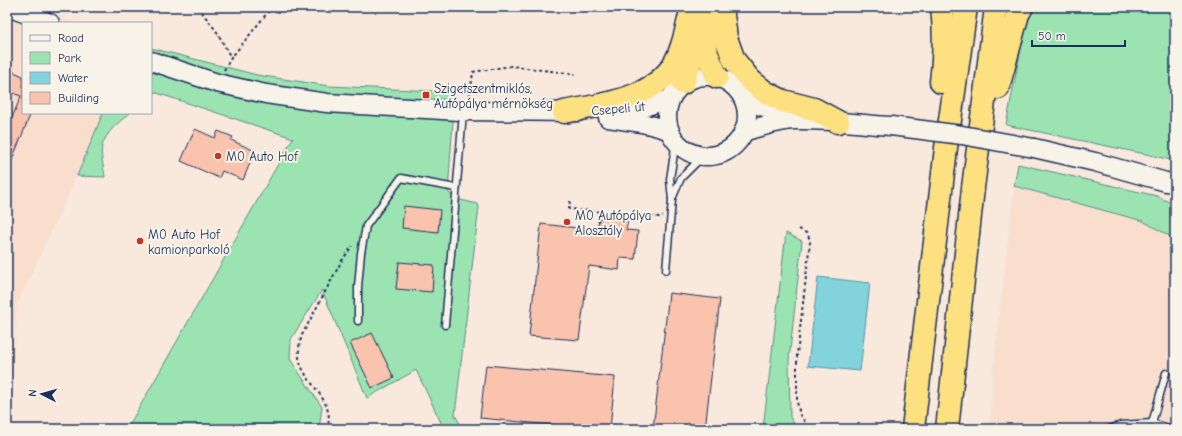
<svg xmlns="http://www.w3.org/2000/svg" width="1182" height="436" viewBox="0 0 1182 436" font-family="'Comic Neue',sans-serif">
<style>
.built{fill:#f9dece}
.green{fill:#9be4b2;stroke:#5b8a88}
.water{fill:#82d3db;stroke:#5991a9}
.building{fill:#fac3ad;stroke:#1b2f5e}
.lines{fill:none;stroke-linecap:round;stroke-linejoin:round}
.lane-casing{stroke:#1b2f5e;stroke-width:9}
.secondary-casing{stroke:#1b2f5e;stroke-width:21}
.highway-casing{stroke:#1b2f5e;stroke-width:25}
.path{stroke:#1b2f5e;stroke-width:2;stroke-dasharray:3 3;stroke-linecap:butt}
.lane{stroke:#f7f3e8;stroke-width:6}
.secondary{stroke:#f7f3e8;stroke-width:18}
.highway{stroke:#fde080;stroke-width:22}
.secondary-bridge-casing{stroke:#1b2f5e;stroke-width:21;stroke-linecap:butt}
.secondary-bridge{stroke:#f7f3e8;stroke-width:18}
.poi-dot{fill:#c8321e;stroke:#f7f3e8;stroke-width:1.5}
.labels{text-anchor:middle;stroke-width:4;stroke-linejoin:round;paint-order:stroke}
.poi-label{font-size:13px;fill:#1b2f5e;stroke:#f7f3e8;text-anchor:start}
.street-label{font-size:13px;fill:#1b2f5e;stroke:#f7f3e8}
</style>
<rect width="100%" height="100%" fill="#f8e9dc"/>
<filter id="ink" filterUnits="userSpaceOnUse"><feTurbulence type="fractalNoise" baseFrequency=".025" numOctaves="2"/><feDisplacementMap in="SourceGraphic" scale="8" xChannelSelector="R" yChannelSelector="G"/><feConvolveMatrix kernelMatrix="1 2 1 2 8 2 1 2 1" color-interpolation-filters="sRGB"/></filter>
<g filter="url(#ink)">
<g class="built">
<polygon points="7,7 30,7 76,23 23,23 23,113 103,113 77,176 17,305 14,348 7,358"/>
<polygon points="1014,186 1143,221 1175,239 1175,429 990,429 993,372"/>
</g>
<g class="green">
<polygon points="1029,7 1175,7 1175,161 1150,155 1006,125"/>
<polygon points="151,48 257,75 329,86 455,92 448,192 456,199 478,204 479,207 455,415 463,429 444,429 416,370 367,398 322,290 291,339 290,359 322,407 319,429 127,429 293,138 151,91"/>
<path d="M103 113H130C119 122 106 132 102 146 100 156 104 168 105 177L77 176Z"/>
<polygon points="1018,164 1157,196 1175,205 1175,239 1143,221 1014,186"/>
<polygon points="786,233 802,241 789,360 790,417 797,429 763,429"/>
</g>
<polygon class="water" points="818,277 870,283 860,371 808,366"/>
<g class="building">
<polygon points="7,69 23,76 23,113 31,113 7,172 7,130 21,96 7,91"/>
<polygon points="195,129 215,138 218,131 233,137 231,140 255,151 243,180 222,171 219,178 181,161"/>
<polygon points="404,206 440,210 438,232 402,228"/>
<polygon points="599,218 628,220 626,230 638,231 635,259 620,258 619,270 589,266 579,340 529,336 541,224 597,230"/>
<polygon points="399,262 434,265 432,292 396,289"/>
<polygon points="669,293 720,299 705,429 653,429"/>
<polygon points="372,333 394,378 372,388 350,343"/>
<polygon points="486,365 615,377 610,429 593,429 480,418"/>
</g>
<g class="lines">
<defs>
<g id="lane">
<polyline points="672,199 681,178 703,156"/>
<polyline points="666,270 672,200 670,179 676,141"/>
<polyline points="358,321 358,287 361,253 366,226 401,178 456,188"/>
<polyline points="445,325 463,113"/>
<polyline points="1152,423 1166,373"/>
<polyline points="1109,429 1121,425 1152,423 1172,429"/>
</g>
<g id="secondary">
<polyline points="8,7 50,23"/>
<polyline points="151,61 217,83 266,94 327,103 459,111 578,112"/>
<circle cx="707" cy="116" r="40"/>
<path d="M743 98C760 108 778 111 798 114"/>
<polyline points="604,110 641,108 670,99"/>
<path d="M608 118C629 121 650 123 670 131"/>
<path d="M743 132C760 127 777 121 794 120 826 119 859 124 891 126"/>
<polyline points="1034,148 1095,162 1166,182 1175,183"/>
</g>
<g id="highway">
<polyline points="709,7 705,38 707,54 717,77"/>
<polyline points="722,7 726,38 734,60 750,80 765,92 783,101 814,109 838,122"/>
<path d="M941 82C944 56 945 32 942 7"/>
<polyline points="683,83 691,59 693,40"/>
<polyline points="998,88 1018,14 1022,7"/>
<path d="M564 112C605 104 661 99 679 54 685 39 688 23 692 7"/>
<polyline points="913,429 946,148 966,7"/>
<polyline points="947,429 973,188 996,7"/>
</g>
</defs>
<use href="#lane" class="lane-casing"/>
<use href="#secondary" class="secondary-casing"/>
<use href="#highway" class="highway-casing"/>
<g class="path">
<polyline points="198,7 217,32 231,58"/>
<polyline points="224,70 231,58 272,7"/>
<polyline points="470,96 473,72 511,66 575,74"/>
<polyline points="570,201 569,209 659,217 663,216"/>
<polyline points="799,229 808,234 810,242 797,355 797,402 800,415 810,429"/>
<path d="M327 429C337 399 302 383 299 357 298 349 300 342 302 335L341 262 352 246"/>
</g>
<use href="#lane" class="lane"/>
<use href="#secondary" class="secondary"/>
<use href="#highway" class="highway"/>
<defs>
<polyline id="secondary-bridge" points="891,126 962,135 1034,148"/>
</defs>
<use href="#secondary-bridge" class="secondary-bridge-casing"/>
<use href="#secondary-bridge" class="secondary-bridge"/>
</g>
</g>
<g class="poi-dot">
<rect x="422" y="91" width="8" height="8" rx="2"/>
<circle cx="218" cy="156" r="4"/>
<circle cx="567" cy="222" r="4"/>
<circle cx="140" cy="241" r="4"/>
</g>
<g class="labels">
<g class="poi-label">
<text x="434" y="93">Szigetszentmiklós,<tspan x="434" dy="15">Autópálya mérnökség</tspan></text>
<text x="226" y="161">M0 Auto Hof</text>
<text x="575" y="220">M0 Autópálya<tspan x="575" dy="15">Alosztály</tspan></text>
<text x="148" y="239">M0 Auto Hof<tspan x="148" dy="15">kamionparkoló</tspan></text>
</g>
<g class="street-label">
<text transform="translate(618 108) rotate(-5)" y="5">Csepeli út</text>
</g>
</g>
<rect width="1182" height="436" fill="none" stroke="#f7f3e8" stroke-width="24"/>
<rect x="12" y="12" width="1158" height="412" fill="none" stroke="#1b2f5e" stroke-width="1.5" filter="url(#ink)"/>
<rect x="22" y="22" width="130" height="92" fill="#f7f3e8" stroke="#9fa5b1"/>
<rect x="30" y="35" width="20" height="6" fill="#f7f3e8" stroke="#9fa5b1"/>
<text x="58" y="42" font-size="12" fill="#1b2f5e">Road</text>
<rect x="30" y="52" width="20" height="12" fill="#9be4b2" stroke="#9fa5b1"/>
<text x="58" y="62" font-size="12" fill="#1b2f5e">Park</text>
<rect x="30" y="72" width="20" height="12" fill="#82d3db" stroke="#9fa5b1"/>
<text x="58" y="82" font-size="12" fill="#1b2f5e">Water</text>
<rect x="30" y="92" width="20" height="12" fill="#fac3ad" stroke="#9fa5b1"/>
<text x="58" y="102" font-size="12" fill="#1b2f5e">Building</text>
<g transform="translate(42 394) rotate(276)" stroke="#f7f3e8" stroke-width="3" paint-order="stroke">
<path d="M0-3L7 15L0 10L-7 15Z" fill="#1b2f5e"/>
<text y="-6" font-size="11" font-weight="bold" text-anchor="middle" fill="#1b2f5e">N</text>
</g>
<path d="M1032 40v6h93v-6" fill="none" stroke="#1b2f5e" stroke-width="2"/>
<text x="1038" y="40" font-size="12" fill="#1b2f5e" stroke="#f7f3e8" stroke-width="3" paint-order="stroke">50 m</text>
</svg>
